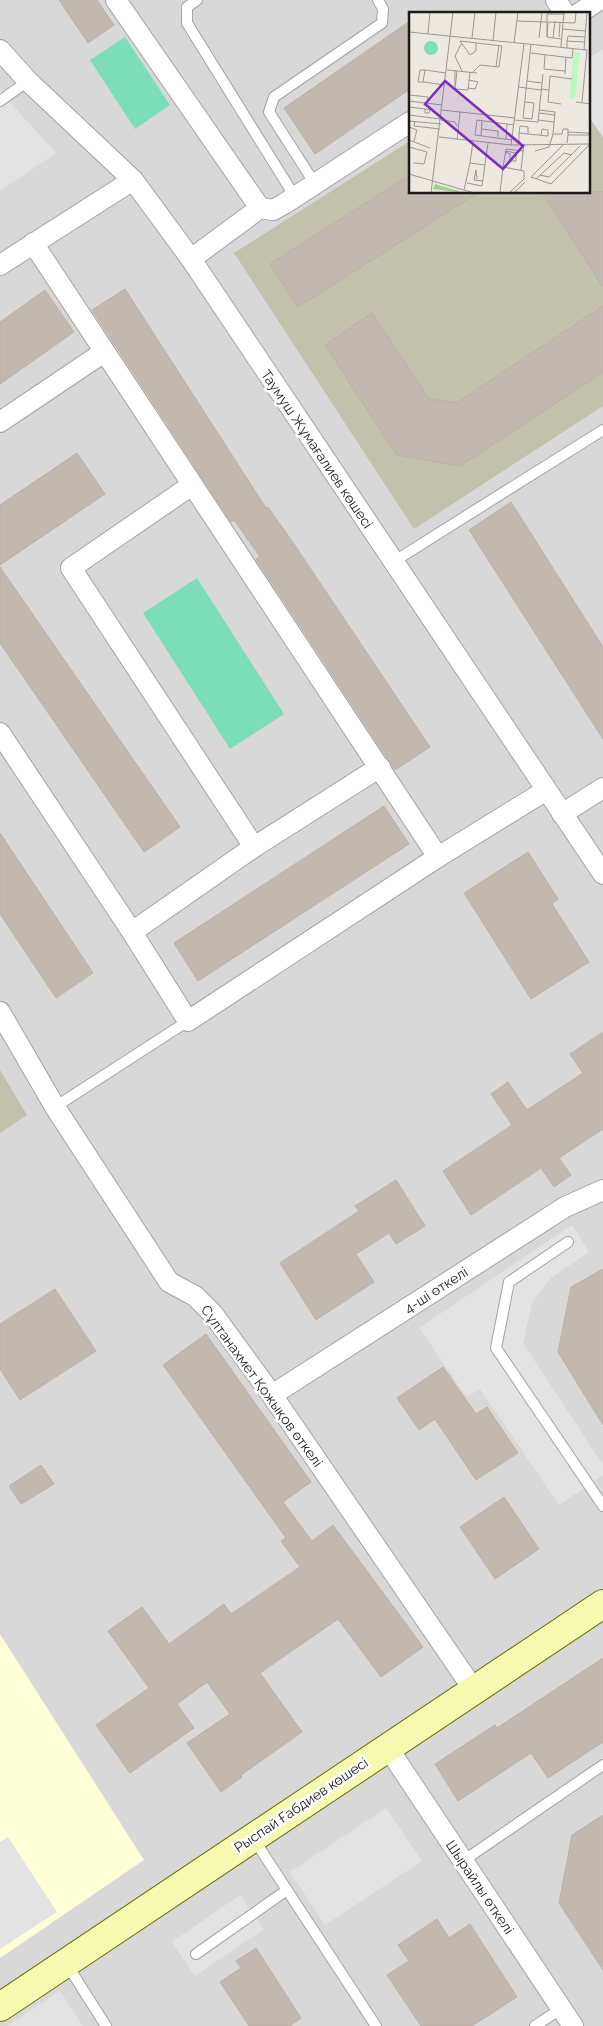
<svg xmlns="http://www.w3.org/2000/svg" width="603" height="2026" viewBox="0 0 603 2026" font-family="Raleway,sans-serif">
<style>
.residential{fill:#d9d8d8;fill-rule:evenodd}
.education{fill:#ffffd7}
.construction{fill:#c1c1ac}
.pitch{fill:#7cdeb8}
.parking{fill:#e3e3e3}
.building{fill:#c1b8b0;stroke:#beafa3}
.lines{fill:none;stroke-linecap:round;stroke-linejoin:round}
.lane-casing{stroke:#a2a2a2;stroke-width:12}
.street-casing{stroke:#a2a2a2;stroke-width:22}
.secondary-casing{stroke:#647004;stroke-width:30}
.lane{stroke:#fff;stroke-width:10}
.street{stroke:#fff;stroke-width:20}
.secondary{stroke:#f6fab1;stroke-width:28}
.labels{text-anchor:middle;stroke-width:5;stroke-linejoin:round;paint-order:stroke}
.street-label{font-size:14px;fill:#1b1b1b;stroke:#fff}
.inset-road{fill:none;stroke:#999791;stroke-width:1}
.view{fill:#7b2cbf;fill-opacity:0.15;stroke:#7b2cbf;stroke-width:2.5}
.inset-edge{fill:none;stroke:#1b1b1b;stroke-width:2.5}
</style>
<rect width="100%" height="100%" fill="#ede9e0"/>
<path class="residential" d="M0 0H603V2026H0ZM410 14H589V192H410Z"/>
<polygon class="education" points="0,1634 144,1860 0,1958"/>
<g class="construction">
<polygon points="589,117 603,137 603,406 414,529 234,253 410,141 410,192 589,192"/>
<polygon points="0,1070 27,1115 0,1133"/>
</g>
<g class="pitch">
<polygon points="125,37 170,105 135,129 90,60"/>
<polygon points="197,578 284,714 230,749 143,613"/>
</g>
<g class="parking">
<polygon points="603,49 603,137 589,117 589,58"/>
<polygon points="0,91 56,153 0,191"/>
<polygon points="572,1225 589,1252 551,1278 532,1303 523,1343 603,1465 603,1475 559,1505 480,1389 467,1397 419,1328"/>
<polygon points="386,1808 422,1861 325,1925 290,1872"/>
<polygon points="8,1837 57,1912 0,1949 0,1842"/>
<polygon points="240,1895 264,1929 195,1976 172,1942"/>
<polygon points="60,1991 83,2026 7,2026"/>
</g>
<g class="building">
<polygon points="59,0 97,0 114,25 88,43"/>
<polygon points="410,21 410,89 315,154 284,108"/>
<polygon points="410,175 410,192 479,192 298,307 270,264"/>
<polygon points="542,192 603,192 603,287"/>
<polygon points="125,289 266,508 268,507 294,544 430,747 395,770 256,559 260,557 234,520 231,522 92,310"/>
<polygon points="45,290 74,332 0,384 0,322"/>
<polygon points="603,306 603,372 460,466 397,455 325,345 372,313 429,399 457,403"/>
<polygon points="77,453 105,494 0,565 0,505"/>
<polygon points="511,502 603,647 603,739 469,530"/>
<polygon points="0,567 180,827 144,852 0,643"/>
<polygon points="384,806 409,844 198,981 174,943"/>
<polygon points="0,833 93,973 56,998 0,914"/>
<polygon points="528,852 558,899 552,904 589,962 531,999 464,893"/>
<polygon points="603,1032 603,1129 559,1158 571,1175 554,1187 541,1168 471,1215 443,1171 512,1125 491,1094 508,1082 527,1110 583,1073 570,1054"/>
<polygon points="396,1180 425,1226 396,1244 389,1233 356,1254 374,1282 316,1320 280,1263 359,1211 355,1206"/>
<polygon points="603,1269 603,1425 558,1352 571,1287"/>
<polygon points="55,1289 96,1351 20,1400 0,1369 0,1324"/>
<polygon points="206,1334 311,1482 283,1502 312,1541 333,1525 423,1647 381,1677 338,1619 260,1673 302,1732 241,1775 242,1777 221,1792 187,1743 230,1714 207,1682 177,1704 194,1728 130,1773 96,1725 149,1688 108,1631 142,1607 169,1644 224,1604 231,1614 300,1567 281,1541 286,1538 163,1365"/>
<polygon points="443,1367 476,1414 487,1407 518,1453 476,1480 435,1419 419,1430 397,1398"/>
<polygon points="41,1465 54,1484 21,1504 9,1486"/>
<polygon points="504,1497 539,1549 495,1579 460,1527"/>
<polygon points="603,1658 603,1742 548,1778 531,1753 458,1801 435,1764 495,1725 497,1728"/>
<polygon points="603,1815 603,1970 559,1903 572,1835"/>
<polygon points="437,1919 449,1938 470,1924 517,1997 472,2026 421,2026 387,1975 409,1961 398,1945"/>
<polygon points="256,1948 301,2018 290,2026 249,2026 220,1982 241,1968 236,1961"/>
</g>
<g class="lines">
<defs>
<g id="lane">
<polyline points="197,0 187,7 187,23 295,197"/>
<polyline points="0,101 28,81"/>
<polyline points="315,184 269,112 274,97 382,23 383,9 378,0"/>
<polyline points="393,562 603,430"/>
<polyline points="55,1107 188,1021"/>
<polyline points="568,1242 509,1282 496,1348 603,1506"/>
<polyline points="463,1861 603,1765"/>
<polyline points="287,1890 376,2026"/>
<polyline points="196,1954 287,1890 253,1838"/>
<polyline points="66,1963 106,2026"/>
<polyline points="535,2026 562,2008"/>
</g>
<g id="street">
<polyline points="116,0 260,208 273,210 284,204 410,122"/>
<polyline points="556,0 565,14"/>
<polyline points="578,14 599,0"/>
<polyline points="0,50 28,81 133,180 191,259 603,874"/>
<polyline points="191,259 260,208"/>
<polyline points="0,265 133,180"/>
<polyline points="0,422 104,352"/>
<polyline points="192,485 71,568 254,847"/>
<polyline points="0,733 132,932 188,1021 438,857 33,243"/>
<polyline points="562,814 603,788"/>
<polyline points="438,857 545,791"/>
<polyline points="132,932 254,847 380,767"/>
<polyline points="0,1012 55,1107 169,1282 195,1296 213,1314 272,1395 474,1690"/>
<polyline points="272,1395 565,1207 603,1190"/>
<polyline points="388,1748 573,2026"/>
</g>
<polyline id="secondary" points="0,2007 603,1604"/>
</defs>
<use href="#lane" class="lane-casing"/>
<use href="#street" class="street-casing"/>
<use href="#secondary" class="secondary-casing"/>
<use href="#lane" class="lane"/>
<use href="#street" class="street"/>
<use href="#secondary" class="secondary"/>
</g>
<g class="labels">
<g class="street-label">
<text transform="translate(317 449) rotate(56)" y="5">Таумуш Жұмағалиев көшесі</text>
<text transform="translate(436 1290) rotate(-33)" y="5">4-ші өткелі</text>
<text transform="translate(262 1386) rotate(54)" y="5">Сұлтанахмет Қожықов өткелі</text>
<text transform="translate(301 1805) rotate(-34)" y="5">Рыспай Ғабдиев көшесі</text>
<text transform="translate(480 1887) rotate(56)" y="5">Шырайлы өткелі</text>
</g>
</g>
<g transform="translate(409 12)">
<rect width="181" height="181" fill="#ede9e0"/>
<path d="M26 172 56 181 24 177Z" fill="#a5cd94"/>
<path d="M165 40 171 41 166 87 160 86Z" fill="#bbf9c0"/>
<path d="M15 36a7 7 0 1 1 14 0a7 7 0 1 1-14 0Z" fill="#7cdeb8"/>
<path class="inset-road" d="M108 9 166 11 167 0M146 9 144 26 153 27M139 11 138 25 144 26M153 17 177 19M0 20 178 38 173 90M19 21 21 0M138 25V2H155M150 25 151 10M63 26 66 0M130 26 133 0M51 29 93 34 90 55 71 53 64 60M51 29 61 43 67 39V31M84 29 87 0M158 29 159 24 176 25M105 31 109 0M52 32 46 44 53 59M152 35 155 0M158 36V29L175 30M175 38 178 0M122 41 163 46 164 37M136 43 135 57 156 59M87 55 90 33M38 58 68 61M46 58V74M48 59 46 77 59 78 61 60M156 62 157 45M118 69 133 71M14 70H9L11 58H16M36 73 14 70 16 58 37 61M110 75 132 78M59 76 66 77 69 70 60 68M132 77 140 78 141 64 163 67M140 78 139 90 152 92M0 83 19 85 18 91M0 89 33 93M116 90 125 91 123 107 114 106 122 32M167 90 182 92M0 95 16 97 21 98 20 101H16V97M33 98 106 106M130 98 146 100 144 122M130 101 146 103M0 103 32 107M32 108 46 110 48 114M105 108 129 110 134 62M129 108 145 110M0 109 32 112M6 109 5 114 31 117M0 115 8 118 5 129M73 117 89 119V125M159 120 179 121M119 122 139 124V118L133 117 132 123M72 124 73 109M30 125 102 133 182 132M97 127 98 112M0 128 21 136M48 128 51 100M103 128 66 123 68 108 105 113M158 131 159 123H179L182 117M110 132V121L111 114 119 115V122L110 121M155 132 122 165 142 172 181 132M102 133 115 32M0 135 18 140 15 152 5 151M126 139 140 135 144 122H153L154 117H159V123M96 140 101 142V149H107V141L96 139M61 151 64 129M94 155 97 137 114 139M112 158 115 132M0 162 65 181M131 163 140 165 171 134M68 167 67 158 65 168 74 169M127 167 155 141 163 143M58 171 73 174 79 131M55 178 61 151 76 153M22 181 44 0M91 181 94 155 115 159V167L100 181M105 181 116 170"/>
<path class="view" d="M36 69 114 134 94 157 16 92Z"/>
<rect width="181" height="181" class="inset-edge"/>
</g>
</svg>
